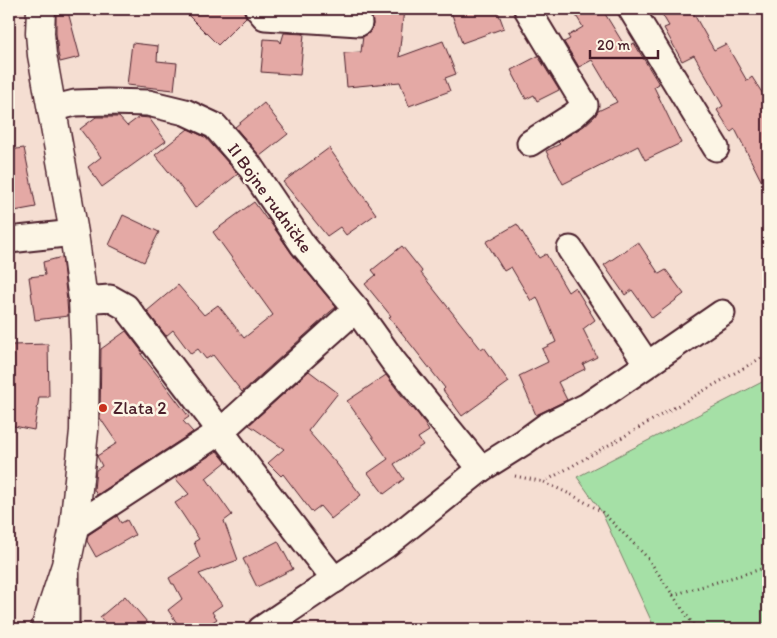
<svg xmlns="http://www.w3.org/2000/svg" width="777" height="638" viewBox="0 0 777 638" font-family="Itim,sans-serif">
<style>
.green{fill:#a5e0a6;stroke:#788068}
.building{fill:#e4a9a5;stroke:#4a1f2b}
.lines{fill:none;stroke-linecap:round;stroke-linejoin:round}
.minor-casing{stroke:#4a1f2b;stroke-width:29}
.tertiary-casing{stroke:#4a1f2b;stroke-width:31}
.path{stroke:#4a1f2b;stroke-width:3;stroke-dasharray:1 4;stroke-linecap:butt}
.minor{stroke:#fcf5e5;stroke-width:25}
.tertiary{stroke:#fcf5e5;stroke-width:28}
.poi-dot{fill:#c8321e;stroke:#fcf5e5;stroke-width:2}
.labels{text-anchor:middle;stroke-width:5;stroke-linejoin:round;paint-order:stroke}
.street-label{font-size:18px;fill:#4a1f2b;stroke:#fcf5e5}
.poi-label{font-size:18px;fill:#4a1f2b;stroke:#fcf5e5;text-anchor:start}
</style>
<rect width="100%" height="100%" fill="#f5ded2"/>
<filter id="ink" filterUnits="userSpaceOnUse"><feTurbulence type="fractalNoise" baseFrequency=".02" numOctaves="2"/><feDisplacementMap in="SourceGraphic" scale="10" xChannelSelector="R" yChannelSelector="G"/><feConvolveMatrix kernelMatrix="1 2 1 2 8 2 1 2 1" color-interpolation-filters="sRGB"/></filter>
<g filter="url(#ink)">
<polygon class="green" points="768,379 768,629 655,629 601,511 577,477"/>
<g class="building">
<polygon points="182,9 244,9 244,12 246,17 218,45"/>
<polygon points="366,9 404,9 399,57 443,41 456,74 445,78 450,91 409,106 400,82 347,87 344,53 361,52 363,36 371,31 373,24 372,17 366,11"/>
<polygon points="450,9 497,9 504,28 462,43"/>
<polygon points="572,9 602,9 626,48 634,43 659,84 654,87 681,143 645,160 638,146 563,184 546,151 560,144 558,142 584,126 595,116 598,111 617,102 592,60 579,67 564,42 570,39 568,36 583,27"/>
<polygon points="659,9 691,9 714,50 726,44 747,81 752,77 768,102 768,194 735,129 731,132 717,110 723,106 694,55 682,61 664,28 669,26"/>
<polygon points="68,12 80,57 60,62 58,53 56,33 56,15"/>
<polygon points="284,33 304,34 300,75 261,72 264,39 279,40 281,43"/>
<polygon points="132,43 158,46 157,61 177,63 174,90 127,85"/>
<polygon points="538,56 559,90 537,101 534,95 526,99 511,70"/>
<polygon points="264,103 288,134 260,156 235,127"/>
<polygon points="96,117 119,117 127,126 139,117 149,118 166,141 152,151 102,187 88,167 101,157 80,129"/>
<polygon points="188,129 205,137 238,174 195,208 177,182 155,155"/>
<polygon points="24,148 36,207 9,212 9,150"/>
<polygon points="329,148 376,214 346,235 340,227 327,236 283,182"/>
<polygon points="254,202 267,220 268,219 292,254 336,307 324,317 324,318 242,392 213,355 206,359 198,349 191,354 173,330 166,336 147,311 178,285 204,315 218,305 244,338 273,315 213,232"/>
<polygon points="123,215 159,232 144,262 109,245"/>
<polygon points="517,224 539,258 546,254 568,292 575,287 595,320 583,329 597,357 583,364 585,369 558,382 567,400 536,415 519,376 548,362 542,349 556,342 537,297 531,301 511,267 504,271 486,242"/>
<polygon points="638,242 659,274 666,270 684,294 652,318 632,290 625,295 604,265"/>
<polygon points="402,246 422,271 421,273 481,349 484,347 509,382 462,416 443,390 445,388 405,337 389,317 391,316 365,284 376,275 372,270"/>
<polygon points="62,257 67,301 68,316 35,320 29,277 45,275 43,262"/>
<polygon points="126,331 143,353 141,354 162,381 189,417 183,421 193,432 97,495 94,490 96,470 102,466 97,456 117,443 100,418 101,349"/>
<polygon points="48,344 49,397 39,397 34,430 9,425 9,401 12,401 12,345"/>
<polygon points="309,371 338,393 308,431 336,463 361,495 331,519 320,506 312,512 283,474 281,476 268,463 284,449 249,425"/>
<polygon points="386,375 412,409 413,408 419,415 429,431 418,438 423,445 394,464 404,479 384,494 368,473 388,459 347,401"/>
<polygon points="217,451 226,462 206,478 232,515 224,521 238,560 199,574 222,605 212,612 217,619 202,629 181,629 168,610 182,599 174,584 172,584 169,578 200,558 194,542 199,539 175,503 189,494 175,478"/>
<polygon points="117,516 121,523 127,520 135,535 96,557 87,541 88,535"/>
<polygon points="278,541 293,569 257,587 243,559"/>
<polygon points="125,596 153,629 110,629 100,617"/>
</g>
<g class="lines">
<defs>
<g id="minor">
<polyline points="258,9 265,17 359,23"/>
<polyline points="527,9 585,105 574,115 530,143"/>
<polyline points="631,9 716,148"/>
<polyline points="51,109 75,103 108,102 148,103 185,112 215,126 249,165 303,245 356,309 393,361 481,469"/>
<polyline points="9,240 74,233"/>
<polyline points="570,249 647,364"/>
<polyline points="83,300 110,298 126,307 315,555 335,580"/>
<polyline points="74,527 221,431 356,309"/>
<polyline points="66,629 66,574"/>
<polyline points="261,629 386,545 481,469 524,442 546,426 587,406 722,313"/>
</g>
<polyline id="tertiary" points="41,9 40,33 42,55 74,233 83,300 85,344 84,431 74,527 66,565 45,629"/>
</defs>
<use href="#minor" class="minor-casing"/>
<use href="#tertiary" class="tertiary-casing"/>
<g class="path">
<polyline points="515,476 544,482"/>
<polyline points="673,595 768,567"/>
<polyline points="696,629 647,557 601,511 574,496 544,482 768,354"/>
</g>
<use href="#minor" class="minor"/>
<use href="#tertiary" class="tertiary"/>
</g>
</g>
<circle class="poi-dot" cx="103" cy="408" r="5"/>
<g class="labels">
<g class="street-label">
<text transform="translate(270 198) rotate(54)" y="6">II Bojne rudničke</text>
</g>
<g class="poi-label">
<text x="113" y="414">Zlata 2</text>
</g>
</g>
<rect width="777" height="638" fill="none" stroke="#fcf5e5" stroke-width="30"/>
<rect x="15" y="15" width="747" height="608" fill="none" stroke="#4a1f2b" stroke-width="2" filter="url(#ink)"/>
<path d="M590 50v8h68v-8" fill="none" stroke="#4a1f2b" stroke-width="2.5"/>
<text x="597" y="50" font-size="15" fill="#4a1f2b" stroke="#fcf5e5" stroke-width="4" paint-order="stroke">20 m</text>
</svg>
